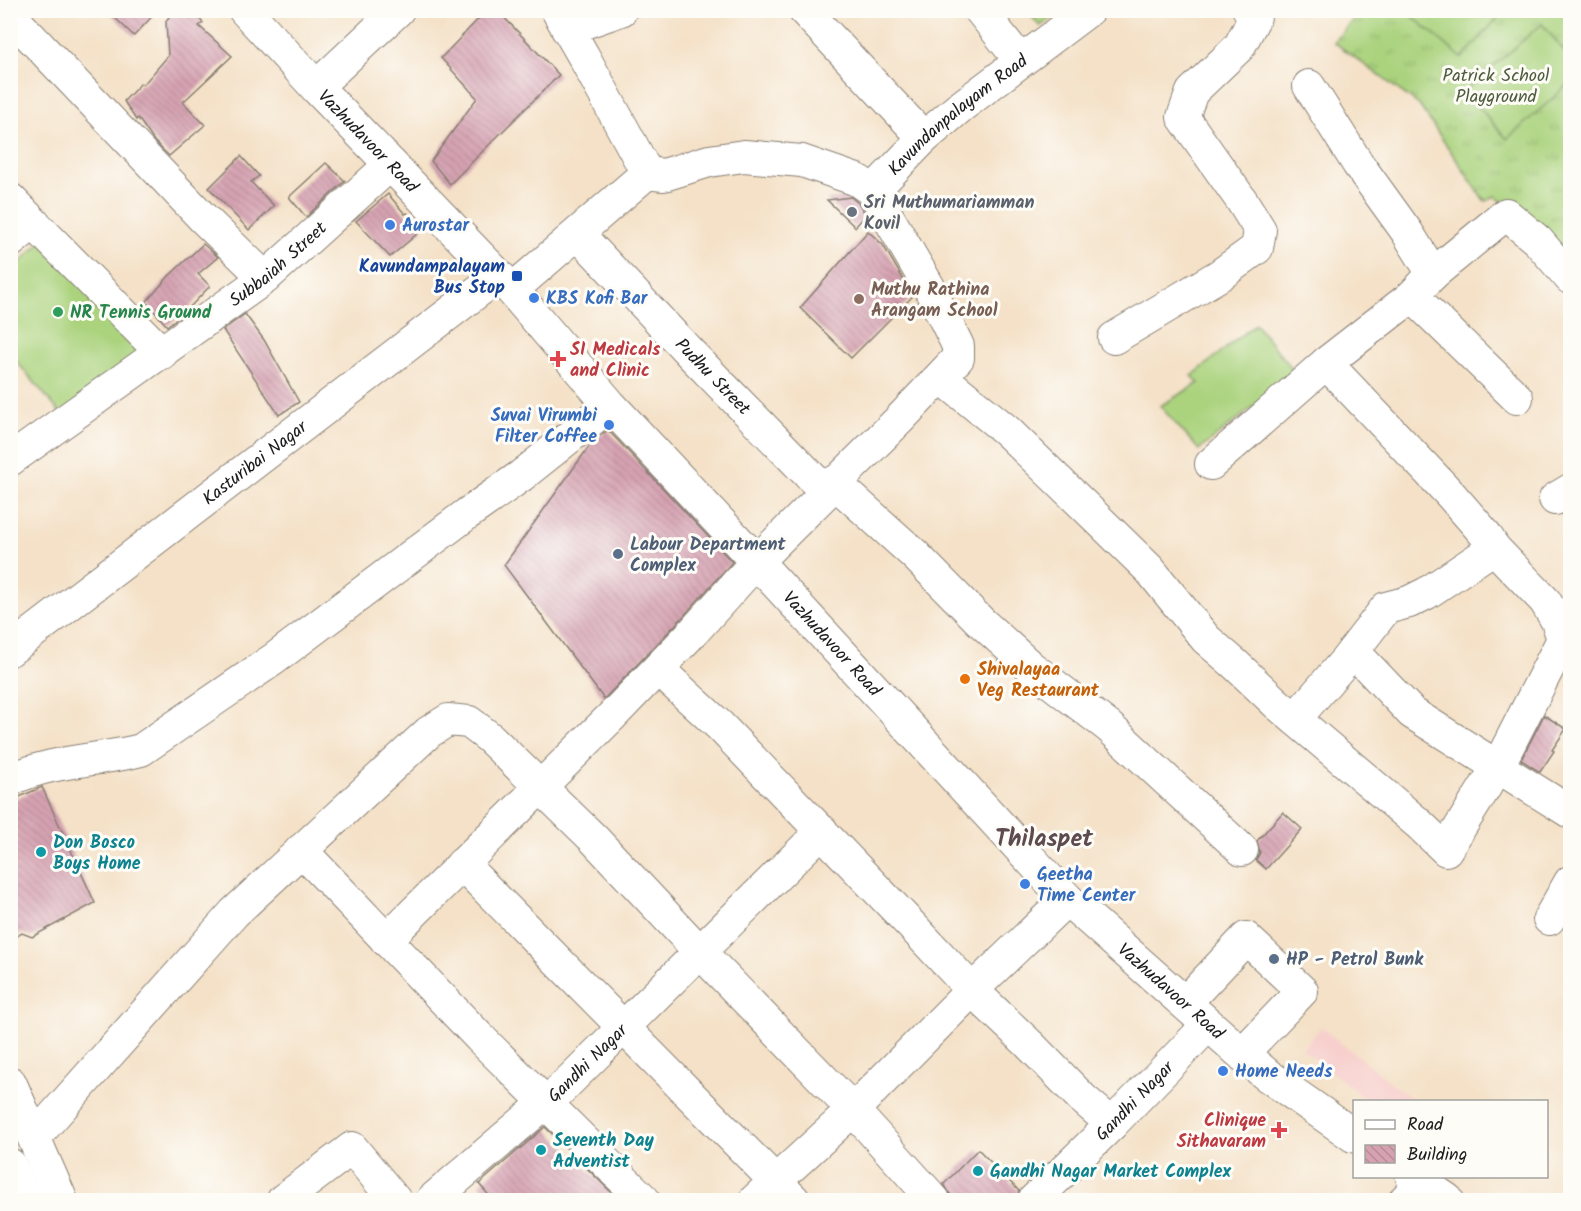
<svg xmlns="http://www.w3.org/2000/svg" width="1581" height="1211" viewBox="0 0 1581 1211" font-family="Kalam,sans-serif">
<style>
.built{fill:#f7d0cd}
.grass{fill:url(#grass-tufts);stroke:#64784d;stroke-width:1.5}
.pitch{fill:#abd37e;stroke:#64784d;stroke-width:1.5}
.building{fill:url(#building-back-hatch)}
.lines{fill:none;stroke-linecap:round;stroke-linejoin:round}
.minor-casing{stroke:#887e72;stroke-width:34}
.major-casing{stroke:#887e72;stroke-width:35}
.highway-casing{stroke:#887e72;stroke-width:35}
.minor{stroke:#fff;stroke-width:32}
.major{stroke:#fff;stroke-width:33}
.highway{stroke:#fff;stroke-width:33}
.worship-dot{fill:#6b7280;stroke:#fdfcf7;stroke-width:2}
.shop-dot{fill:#3f7fe0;stroke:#fdfcf7;stroke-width:2}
.transit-dot{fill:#1a4fb4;stroke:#fdfcf7;stroke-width:2}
.education-dot{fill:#8d6e63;stroke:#fdfcf7;stroke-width:2}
.leisure-dot{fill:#2e9e5b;stroke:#fdfcf7;stroke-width:2}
.health-dot{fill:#e0444e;stroke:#fdfcf7;stroke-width:2}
.service-dot{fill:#5c6f8a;stroke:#fdfcf7;stroke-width:2}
.food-dot{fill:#e8710a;stroke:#fdfcf7;stroke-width:2}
.culture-dot{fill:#0f9aa8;stroke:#fdfcf7;stroke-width:2}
.labels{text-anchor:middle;stroke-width:6;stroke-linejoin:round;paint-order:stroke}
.park-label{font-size:18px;fill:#4e5c3e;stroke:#fdfcf7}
.street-label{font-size:18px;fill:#1c1c1c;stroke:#fdfcf7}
.worship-label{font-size:18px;font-weight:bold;fill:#5b616d;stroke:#fdfcf7;text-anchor:start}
.shop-label{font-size:18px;font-weight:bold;fill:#366cbe;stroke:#fdfcf7;text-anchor:start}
.transit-label{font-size:18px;font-weight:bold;fill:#164399;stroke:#fdfcf7;text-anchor:end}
.education-label{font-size:18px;font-weight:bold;fill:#785e54;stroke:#fdfcf7;text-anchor:start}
.leisure-label{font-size:18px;font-weight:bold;fill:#27864d;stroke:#fdfcf7;text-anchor:start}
.health-label{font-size:18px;font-weight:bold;fill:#be3a42;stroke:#fdfcf7;text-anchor:start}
.service-label{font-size:18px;font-weight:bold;fill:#4e5e75;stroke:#fdfcf7;text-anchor:start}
.food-label{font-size:18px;font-weight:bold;fill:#c56008;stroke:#fdfcf7;text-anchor:start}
.culture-label{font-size:18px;font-weight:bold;fill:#0d838f;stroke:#fdfcf7;text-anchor:start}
.district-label{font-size:24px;font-weight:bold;fill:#5d4b50;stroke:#fdfcf7}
</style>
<defs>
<pattern id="grass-tufts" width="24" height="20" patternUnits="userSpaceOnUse" patternTransform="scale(1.5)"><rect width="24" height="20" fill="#abd37e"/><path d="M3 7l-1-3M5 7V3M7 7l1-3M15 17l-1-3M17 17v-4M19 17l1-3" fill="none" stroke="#93b56c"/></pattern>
<pattern id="building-back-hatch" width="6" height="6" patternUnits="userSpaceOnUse" patternTransform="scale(1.5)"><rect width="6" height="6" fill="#d6a2b2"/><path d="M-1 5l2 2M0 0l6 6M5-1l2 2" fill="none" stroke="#b78b98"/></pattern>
</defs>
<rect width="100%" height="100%" fill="#fdfcf7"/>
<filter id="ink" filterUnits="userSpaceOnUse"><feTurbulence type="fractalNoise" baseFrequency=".0167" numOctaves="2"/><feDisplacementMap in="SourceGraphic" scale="12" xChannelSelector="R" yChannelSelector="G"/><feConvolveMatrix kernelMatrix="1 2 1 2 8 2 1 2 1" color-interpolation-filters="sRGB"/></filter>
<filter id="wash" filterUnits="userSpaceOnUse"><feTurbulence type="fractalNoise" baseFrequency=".008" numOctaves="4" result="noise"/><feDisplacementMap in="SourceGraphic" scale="24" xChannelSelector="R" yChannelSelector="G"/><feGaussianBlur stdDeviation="1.35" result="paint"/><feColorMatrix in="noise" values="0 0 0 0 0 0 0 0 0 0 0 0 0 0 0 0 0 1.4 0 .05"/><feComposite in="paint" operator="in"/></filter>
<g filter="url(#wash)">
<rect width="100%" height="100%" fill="#f4e1c7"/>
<polygon class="built" points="1321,1027 1413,1100 1411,1102 1368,1101 1302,1049"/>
<g class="grass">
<polygon points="1027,11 1064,11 1040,26"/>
<polygon points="1360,11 1570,11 1570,261 1495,196 1487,201 1484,200 1419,105 1334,42"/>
</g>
<g class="pitch">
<polygon points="1406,11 1504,11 1462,58"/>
<polygon points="1542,24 1570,58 1570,83 1507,139 1465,91"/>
<polygon points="41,242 144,353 62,415 11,355 10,272"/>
<polygon points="1255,324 1296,373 1199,450 1160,406 1199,383 1192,376"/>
</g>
<g id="blocks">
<g class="building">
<polygon points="107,10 158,10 134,36"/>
<polygon points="174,10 192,10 203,23 199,26 232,56 183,102 205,125 169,156 154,141 138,118 136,120 124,101 141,83 143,85 168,56 166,21"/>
<polygon points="487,10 497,10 559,75 450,184 431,161 477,98 441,58"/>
<polygon points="241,156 259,176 251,182 274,206 249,230 209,188"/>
<polygon points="326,163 345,181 306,217 289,197"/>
<polygon points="388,194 405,214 407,213 423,229 390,257 356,221"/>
<polygon points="851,197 859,204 866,215 855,227 827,200"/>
<polygon points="868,231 883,245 913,296 851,358 800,308"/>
<polygon points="203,244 218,257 198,274 210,286 186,311 167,326 146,302 169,276"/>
<polygon points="245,314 264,340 299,402 279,415 223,330"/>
<polygon points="608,430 732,562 681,619 604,699 504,565 593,441"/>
<polygon points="1544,715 1566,729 1552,750 1554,751 1540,772 1521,760"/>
<polygon points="42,787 95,903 32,937 22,933 10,940 10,801"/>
<polygon points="1283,812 1302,829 1266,869 1256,860 1260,853 1257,841"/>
<polygon points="545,1127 612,1193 618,1200 493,1200 479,1184"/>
<polygon points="978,1149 1019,1191 1017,1200 951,1200 951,1196 944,1184"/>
</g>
</g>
</g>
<g filter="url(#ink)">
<use href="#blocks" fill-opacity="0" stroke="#887e72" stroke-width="1.5"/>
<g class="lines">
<defs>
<g id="minor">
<polyline points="557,10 584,57 647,173"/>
<polyline points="804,10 924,138"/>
<polyline points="980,10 1020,60"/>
<polyline points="10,15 203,218 265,278"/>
<polyline points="567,29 621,10"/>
<polyline points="1309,86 1358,164 1407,232 1433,274"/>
<polyline points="316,87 398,10"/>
<path id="s1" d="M873 191 924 138 959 108 1089 10"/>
<polyline points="10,199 162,353"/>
<path id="s2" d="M578 234 691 354 825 491"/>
<polyline points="10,242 33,223"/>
<polyline points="1412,296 1517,398"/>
<polyline points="1114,338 1220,275 1257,248 1260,230 1242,201 1183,117 1192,92 1239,47 1255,17 1249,10"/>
<polyline points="941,377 1007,431 1105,526 1150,570 1206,639 1236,665 1276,703 1419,824 1446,850 1497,768 1563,639 1557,621 1545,601 1494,548 1485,534 1451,495 1326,363"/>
<path id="s3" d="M10 460 265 278 391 164"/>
<polyline points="1211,464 1326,363 1412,296 1433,274 1506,214 1538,241 1570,278"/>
<polyline points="834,482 914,554 980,621 1032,668 1109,727 1242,850"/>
<polyline points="1555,499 1570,490"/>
<path id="s4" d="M10 650 498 276"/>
<polyline points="1353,651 1412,713 1570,812"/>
<polyline points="658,669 720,726 913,927 972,990 1029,1044 1082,1098 1112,1124"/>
<polyline points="1295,719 1346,660 1386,608 1409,602 1427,593 1494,548"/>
<path d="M10 780C51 760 98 761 141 750L274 659 467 514 521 476 610 405"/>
<polyline points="301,850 480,1038 644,1200"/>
<polyline points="462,864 794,1200"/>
<polyline points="1549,919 1570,882"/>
<polyline points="386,940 611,717 694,631 756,562 899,420 958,358 958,346 929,287 873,191 857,180 802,161 744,156 709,161 664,175 647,173 512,290"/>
<polyline points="1185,1003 1246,938 1302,991 1242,1054"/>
<polyline points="34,1138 234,913 429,732 448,720 469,722 490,738 593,838 700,952 853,1110 934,1200"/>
<polyline points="283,1200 352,1148 395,1200"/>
<path id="s5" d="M432 1200 559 1091 822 831"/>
<polyline points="755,1200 853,1110 972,990 1067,899"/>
<path id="s6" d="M1034 1200 1112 1124 1207 1026"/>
<polyline points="1405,1200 1421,1183"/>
</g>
<g id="major">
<path id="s7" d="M245 10 316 87 512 290 610 405 744 548 1067 899 1242 1054 1267 1075 1354 1136"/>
<polyline points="1412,1176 1447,1200"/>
</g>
<g id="highway">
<polyline points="10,1083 61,1200"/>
<polyline points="10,1165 26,1200"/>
</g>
</defs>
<use href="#minor" class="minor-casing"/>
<use href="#major" class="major-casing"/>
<use href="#highway" class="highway-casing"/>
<use href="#minor" class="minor"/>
<use href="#major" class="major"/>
<use href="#highway" class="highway"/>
</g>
</g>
<circle class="worship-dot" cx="852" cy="212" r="6"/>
<g class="shop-dot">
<circle cx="390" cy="225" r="6"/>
<circle cx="534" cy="298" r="6"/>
<circle cx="609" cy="425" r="6"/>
<circle cx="1025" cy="884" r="6"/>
<circle cx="1223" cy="1071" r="6"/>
</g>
<rect class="transit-dot" x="511" y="270" width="12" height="12" rx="3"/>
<circle class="education-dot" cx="859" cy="299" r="6"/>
<circle class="leisure-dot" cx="58" cy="312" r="6"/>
<g class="health-dot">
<path d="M555 350h6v6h6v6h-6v6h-6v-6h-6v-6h6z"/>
<path d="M1276 1121h6v6h6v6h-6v6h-6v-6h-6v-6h6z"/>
</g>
<g class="service-dot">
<circle cx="618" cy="554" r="6"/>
<circle cx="1274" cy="959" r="6"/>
</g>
<circle class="food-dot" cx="965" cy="679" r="6"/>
<g class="culture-dot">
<circle cx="41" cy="852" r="6"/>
<circle cx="541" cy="1150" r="6"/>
<circle cx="978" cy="1171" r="6"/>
</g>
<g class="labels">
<g class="park-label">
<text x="1496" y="81">Patrick School<tspan x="1496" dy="21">Playground</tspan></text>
</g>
<g class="street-label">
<text dy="6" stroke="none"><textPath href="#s1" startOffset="114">Kavundanpalayam Road</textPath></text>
<text dy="6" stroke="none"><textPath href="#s7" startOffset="180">Vazhudavoor Road</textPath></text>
<text dy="6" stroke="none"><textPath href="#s3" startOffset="332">Subbaiah Street</textPath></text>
<text dy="6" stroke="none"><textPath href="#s2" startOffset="196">Pudhu Street</textPath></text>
<text dy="6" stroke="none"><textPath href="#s4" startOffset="308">Kasturibai Nagar</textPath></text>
<text dy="6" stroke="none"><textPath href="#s7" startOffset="864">Vazhudavoor Road</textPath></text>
<text dy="6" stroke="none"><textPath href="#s7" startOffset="1350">Vazhudavoor Road</textPath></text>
<text dy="6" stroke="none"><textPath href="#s5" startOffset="207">Gandhi Nagar</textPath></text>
<text dy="6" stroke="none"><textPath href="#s6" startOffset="141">Gandhi Nagar</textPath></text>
</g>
<g class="worship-label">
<text x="864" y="208">Sri Muthumariamman<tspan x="864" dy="21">Kovil</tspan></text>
</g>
<g class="shop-label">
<text x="402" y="231">Aurostar</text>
<text x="546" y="304">KBS Kofi Bar</text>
<text x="597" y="421" text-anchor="end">Suvai Virumbi<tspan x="597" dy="21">Filter Coffee</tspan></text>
<text x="1037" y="880">Geetha<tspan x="1037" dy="21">Time Center</tspan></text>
<text x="1235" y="1077">Home Needs</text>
</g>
<g class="transit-label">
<text x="505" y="272">Kavundampalayam<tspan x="505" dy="21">Bus Stop</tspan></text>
</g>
<g class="education-label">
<text x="871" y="295">Muthu Rathina<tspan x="871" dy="21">Arangam School</tspan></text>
</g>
<g class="leisure-label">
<text x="70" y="318">NR Tennis Ground</text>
</g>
<g class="health-label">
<text x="570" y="355">SI Medicals<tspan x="570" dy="21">and Clinic</tspan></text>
<text x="1266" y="1126" text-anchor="end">Clinique<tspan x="1266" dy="21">Sithavaram</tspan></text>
</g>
<g class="service-label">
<text x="630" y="550">Labour Department<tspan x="630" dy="21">Complex</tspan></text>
<text x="1286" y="965">HP - Petrol Bunk</text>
</g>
<g class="food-label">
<text x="977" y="675">Shivalayaa<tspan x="977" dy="21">Veg Restaurant</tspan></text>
</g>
<g class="culture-label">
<text x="53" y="848">Don Bosco<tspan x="53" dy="21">Boys Home</tspan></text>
<text x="553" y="1146">Seventh Day<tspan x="553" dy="21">Adventist</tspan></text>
<text x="990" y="1177">Gandhi Nagar Market Complex</text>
</g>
<g class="district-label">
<text x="1044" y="846">Thilaspet</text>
</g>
</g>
<rect width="1581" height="1211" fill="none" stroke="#fdfcf7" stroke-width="36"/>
<rect x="1353" y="1100" width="195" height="78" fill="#fdfcf7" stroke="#a3a29f" stroke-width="1.5"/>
<rect x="1365" y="1120" width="30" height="9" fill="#ffffff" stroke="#a3a29f" stroke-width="1.5"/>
<text x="1407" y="1130" font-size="18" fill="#1c1c1c">Road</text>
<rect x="1365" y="1145" width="30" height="18" fill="url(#building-back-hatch)" stroke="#a3a29f" stroke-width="1.5"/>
<text x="1407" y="1160" font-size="18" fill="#1c1c1c">Building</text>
</svg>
